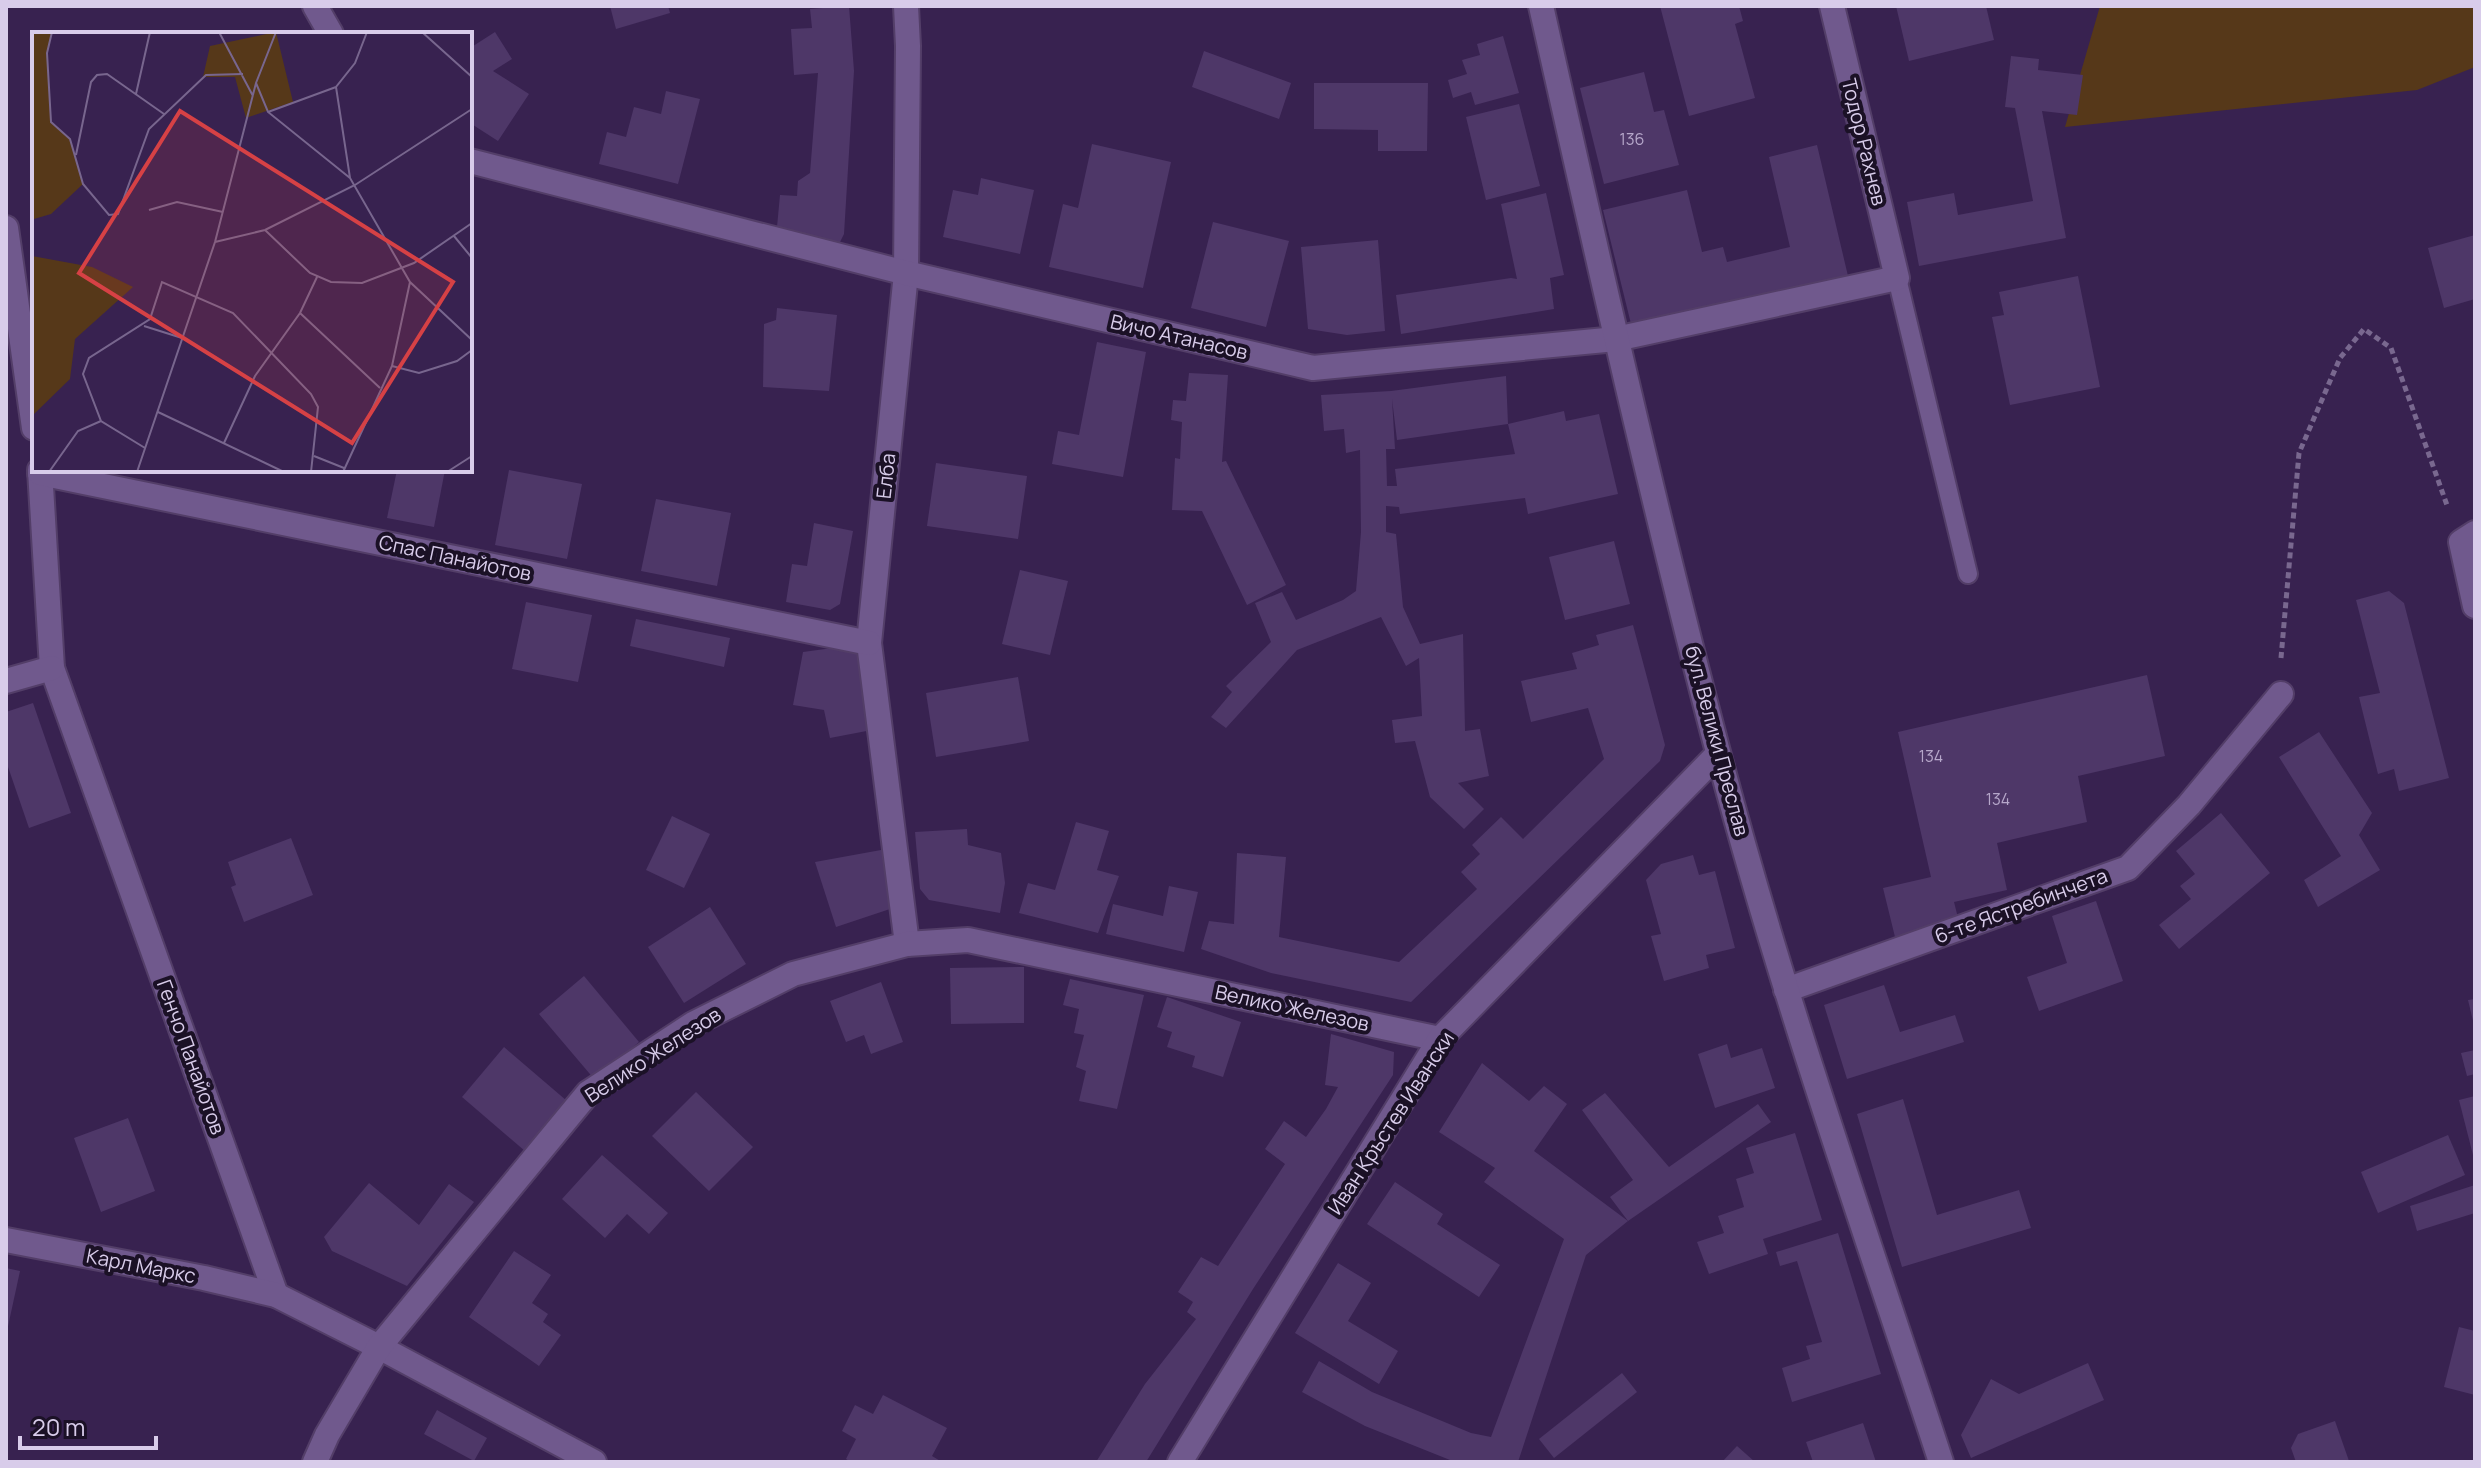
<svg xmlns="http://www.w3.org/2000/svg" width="2481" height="1468" viewBox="0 0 2481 1468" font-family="Manrope,sans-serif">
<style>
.green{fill:#563819}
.building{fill:#4e3768;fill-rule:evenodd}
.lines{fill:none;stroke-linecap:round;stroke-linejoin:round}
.lane-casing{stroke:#533e68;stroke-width:22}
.street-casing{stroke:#533e68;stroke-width:28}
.secondary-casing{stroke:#533e68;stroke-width:28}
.path{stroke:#79688f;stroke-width:5;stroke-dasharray:6 4;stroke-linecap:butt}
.lane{stroke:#70598d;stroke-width:18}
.street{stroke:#70598d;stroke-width:24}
.secondary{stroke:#70598d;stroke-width:24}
.labels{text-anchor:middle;stroke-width:8;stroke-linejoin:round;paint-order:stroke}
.number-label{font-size:16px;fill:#b6a7ca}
.street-label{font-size:20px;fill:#d8ccea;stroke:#1b1126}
.inset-road{fill:none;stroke:#78668e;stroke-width:2}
.view{fill:#d64145;fill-opacity:0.15;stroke:#d64145;stroke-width:4}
.inset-edge{fill:none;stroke:#d8ccea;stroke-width:4}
</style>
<rect width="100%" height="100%" fill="#382250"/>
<polygon class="green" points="2100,6 2475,6 2475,67 2417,90 2065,127"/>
<g class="building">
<polygon points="610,6 668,6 670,13 616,29"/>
<polygon points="849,6 854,71 844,234 840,242 834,245 777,227 780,195 797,196 798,181 810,173 818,73 794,75 791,29 812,28 810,9"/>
<polygon points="1660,6 1739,6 1743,21 1735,24 1755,98 1689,116"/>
<polygon points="1896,6 1986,6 1994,40 1909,61"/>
<polygon points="495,32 512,59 493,71 529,94 498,141 470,123 470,48"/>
<polygon points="1503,36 1519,93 1475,105 1471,92 1453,98 1448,80 1467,74 1462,60 1480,55 1477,44"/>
<polygon points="1204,51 1291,83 1279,119 1192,87"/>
<polygon points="2011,56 2039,59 2038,70 2083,75 2077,115 2042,111 2066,238 1919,266 1907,202 1954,193 1958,215 2033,201 2015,108 2005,107"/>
<polygon points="1644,72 1654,112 1664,110 1679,165 1604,184 1580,88"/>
<polygon points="1314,83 1428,83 1427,151 1378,151 1378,130 1314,129"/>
<polygon points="666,91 700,99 678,184 599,164 607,132 626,137 634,107 661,114"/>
<polygon points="1519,104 1540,186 1486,200 1466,117"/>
<polygon points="1092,144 1171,162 1143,288 1049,267 1063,204 1078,208"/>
<polygon points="1817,145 1848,276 1632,328 1603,210 1687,190 1702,252 1723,247 1727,262 1790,247 1769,157"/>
<polygon points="981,178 1034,190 1020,254 943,237 953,190 978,195"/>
<polygon points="1546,193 1564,275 1550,278 1554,309 1401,334 1396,295 1511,278 1517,279 1501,204"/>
<polygon points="1213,222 1289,241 1266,327 1191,308"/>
<polygon points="2475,235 2475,299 2444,308 2428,248"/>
<polygon points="1378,240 1385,331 1347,335 1308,329 1301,247"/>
<polygon points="2078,276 2100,387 2010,405 1992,317 2004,315 1999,292"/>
<polygon points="777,308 837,315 829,391 763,387 764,324 776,320"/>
<polygon points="1097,342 1146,352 1123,477 1052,464 1058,431 1079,435"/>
<polygon points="1189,373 1228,375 1222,462 1226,461 1286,585 1247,605 1202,511 1172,510 1175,458 1180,459 1182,422 1171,420 1173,400 1186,401"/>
<path d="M1506 376 1508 424 1564 411 1566 421 1599 414 1618 494 1528 514 1525 498 1400 514 1399 507 1386 506V532L1396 534 1403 607 1420 644 1463 634 1465 731 1480 729 1489 776 1458 783 1484 809 1464 829 1430 797 1415 741 1395 743 1392 720 1422 716 1419 658 1406 666 1381 617 1297 650 1226 728 1211 717 1232 692 1226 686 1271 642 1255 603 1282 592 1296 620 1343 600 1356 591 1361 532 1360 450 1346 453 1344 429 1324 431 1321 395 1391 391ZM1392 399 1397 440 1508 424 1515 454 1395 469 1397 486H1387L1386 449H1395Z"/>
<polygon points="936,463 1027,476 1018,539 927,526"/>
<polygon points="397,470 445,470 434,527 387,518"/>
<polygon points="509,470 582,484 567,559 495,545"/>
<polygon points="656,499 731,513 717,586 641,571"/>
<polygon points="814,523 853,531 840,604 830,610 786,602 792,564 807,566"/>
<polygon points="1614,541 1630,604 1565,620 1549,557"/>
<polygon points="1020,570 1068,581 1050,655 1002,644"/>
<polygon points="2389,591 2404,603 2449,778 2399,791 2394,769 2378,774 2359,697 2380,693 2356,600"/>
<polygon points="526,602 592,615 578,682 512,669"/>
<polygon points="636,619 730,638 724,667 630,646"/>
<polygon points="1633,625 1665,745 1660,761 1411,1002 1271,973 1201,949 1209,921 1234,924 1237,853 1286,857 1279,937 1399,962 1477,889 1461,872 1480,854 1472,845 1501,817 1523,839 1604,759 1588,708 1531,722 1521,681 1577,669 1572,653 1599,645 1596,635"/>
<polygon points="869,643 877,729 830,738 824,710 793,705 803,652"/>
<polygon points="2147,675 2165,756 2078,776 2087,822 1997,843 2007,890 1954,902 1959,922 1895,937 1883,888 1931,877 1898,732"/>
<polygon points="1018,677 1029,741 936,757 926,693"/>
<polygon points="33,703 71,813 29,828 6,761 6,712"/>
<polygon points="2319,732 2372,813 2359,835 2380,870 2318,907 2304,880 2341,856 2279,757"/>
<polygon points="2221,813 2270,873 2179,949 2159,925 2191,899 2180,886 2195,874 2176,851"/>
<polygon points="672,816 710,834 684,888 646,870"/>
<polygon points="1076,822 1109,831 1097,870 1119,876 1098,933 1019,913 1028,883 1055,890"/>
<polygon points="967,829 968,845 1001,853 1005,883 1000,913 929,900 920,889 915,832"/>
<polygon points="291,838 313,895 244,922 231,887 236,885 228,862"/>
<polygon points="892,848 899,906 836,927 815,862"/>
<polygon points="1693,855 1699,875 1715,871 1735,948 1706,955 1709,968 1664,981 1651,936 1661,934 1646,880 1661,864"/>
<polygon points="1169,886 1198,892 1184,952 1106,934 1113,904 1163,916"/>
<polygon points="2096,901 2123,981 2039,1011 2027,977 2067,963 2052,916"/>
<polygon points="710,907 746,964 684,1003 648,947"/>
<polygon points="1024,967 1024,1023 951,1024 950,968"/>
<polygon points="584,976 639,1042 595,1080 539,1014"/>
<polygon points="1070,979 1144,995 1117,1109 1079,1101 1086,1071 1076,1067 1084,1035 1074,1033 1079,1009 1063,1005"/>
<polygon points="881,982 903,1042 871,1054 864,1035 846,1042 830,1001"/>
<polygon points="1884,985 1900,1032 1955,1015 1964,1042 1847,1079 1824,1005"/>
<polygon points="1167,997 1241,1022 1223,1077 1192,1067 1195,1056 1167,1047 1172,1032 1157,1027"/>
<polygon points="2475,999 2475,1025 2474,1025 2468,1000"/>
<polygon points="1331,1034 1394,1052 1393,1075 1253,1289 1146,1462 1096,1462 1145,1384 1196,1319 1187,1312 1193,1302 1178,1292 1201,1257 1218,1266 1285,1164 1265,1149 1284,1121 1306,1137 1326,1109 1338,1087 1325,1085"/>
<polygon points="1727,1044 1731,1058 1762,1048 1775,1088 1715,1108 1698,1054"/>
<polygon points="504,1047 567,1101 525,1151 462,1097"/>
<polygon points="2475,1050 2475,1074 2467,1076 2461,1053"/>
<polygon points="1482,1063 1529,1101 1544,1086 1567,1104 1534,1151 1628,1221 1586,1255 1518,1462 1455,1462 1365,1426 1302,1392 1319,1361 1372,1392 1471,1433 1491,1437 1564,1239 1484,1182 1495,1168 1439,1132"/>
<polygon points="696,1092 753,1147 709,1191 652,1136"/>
<polygon points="1605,1093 1669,1167 1758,1104 1771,1122 1628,1221 1610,1197 1633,1180 1582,1110"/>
<polygon points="2475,1096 2475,1159 2474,1159 2459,1100"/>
<polygon points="1903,1099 1937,1215 2019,1190 2031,1228 1902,1267 1857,1114"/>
<polygon points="128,1118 155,1191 101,1212 74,1138"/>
<polygon points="1795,1133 1822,1220 1763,1239 1768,1254 1709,1274 1697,1242 1724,1233 1718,1216 1744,1207 1736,1179 1754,1173 1746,1148"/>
<polygon points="2448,1135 2465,1175 2378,1213 2361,1172"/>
<polygon points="602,1155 668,1213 649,1234 627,1214 605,1238 562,1199"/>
<polygon points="1395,1182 1443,1214 1437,1224 1500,1265 1479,1297 1367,1224"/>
<polygon points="369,1183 419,1225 449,1184 474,1202 407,1286 332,1251 324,1237"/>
<polygon points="2475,1185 2475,1213 2417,1231 2410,1206"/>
<polygon points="1838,1233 1881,1374 1792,1402 1782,1368 1810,1359 1806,1346 1822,1342 1797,1261 1780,1266 1776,1252"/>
<polygon points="514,1251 551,1275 532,1303 548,1314 543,1322 561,1335 539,1366 469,1317"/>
<polygon points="1338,1263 1371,1283 1348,1321 1398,1351 1379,1384 1295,1333"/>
<polygon points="6,1268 20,1271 7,1331 6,1331"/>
<polygon points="2459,1327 2475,1331 2475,1395 2444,1387"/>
<polygon points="2088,1363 2104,1400 1971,1458 1961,1435 1991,1379 2019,1394"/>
<polygon points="1622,1373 1637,1392 1554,1458 1539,1439"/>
<polygon points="883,1395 947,1428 932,1456 942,1462 851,1462 846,1459 856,1439 842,1431 855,1405 873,1414"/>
<polygon points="437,1410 487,1438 474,1461 424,1434"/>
<polygon points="2335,1421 2349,1461 2296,1462 2291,1448 2298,1434"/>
<polygon points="1863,1423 1876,1462 1813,1462 1806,1442"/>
<polygon points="1737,1446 1755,1462 1722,1462"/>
</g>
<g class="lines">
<defs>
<polyline id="lane" points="1897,278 1968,574"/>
<g id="street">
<polyline points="315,6 331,34"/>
<polyline points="906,6 908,46 906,273 869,643 907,944"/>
<polyline points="470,161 906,273 1313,368 1616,339 1897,278 1832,6"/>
<polyline points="6,228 34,428"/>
<polyline points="40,470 52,668 276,1295"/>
<polyline points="40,473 869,643"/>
<polyline points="2475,533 2461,542 2475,606"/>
<polyline points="6,681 52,668"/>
<polyline points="1786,990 2128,868 2189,805 2281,694"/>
<polyline points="6,1240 204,1278 276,1295 379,1347 594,1462"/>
<polyline points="315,1462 327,1435 379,1347 588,1093 693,1024 793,974 907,944 968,940 1440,1039"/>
<polyline points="1180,1462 1440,1039 1718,754"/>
</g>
<path id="secondary" d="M1541 6C1597 255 1653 505 1718 752 1781 992 1864 1227 1941 1462"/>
</defs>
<use href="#lane" class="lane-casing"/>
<use href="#street" class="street-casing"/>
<use href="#secondary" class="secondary-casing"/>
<polyline class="path" points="2281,658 2299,453 2340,358 2364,329 2391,348 2448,508"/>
<use href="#lane" class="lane"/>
<use href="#street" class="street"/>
<use href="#secondary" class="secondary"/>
</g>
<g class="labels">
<g class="number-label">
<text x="1632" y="145">136</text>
<text x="1931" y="762">134</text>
<text x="1998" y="805">134</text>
</g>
<g class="street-label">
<text transform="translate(1864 142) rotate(76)" y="7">Тодор Рахнев</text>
<text transform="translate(1179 337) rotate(13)" y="7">Вичо Атанасов</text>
<text transform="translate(886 476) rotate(-84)" y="7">Елба</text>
<text transform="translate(455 558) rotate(12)" y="7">Спас Панайотов</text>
<text transform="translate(1717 741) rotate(75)" y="7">бул. Велики Преслав</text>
<text transform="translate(2021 906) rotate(-20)" y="7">6-те Ястребинчета</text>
<text transform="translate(1292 1008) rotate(12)" y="7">Велико Железов</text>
<text transform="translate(653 1055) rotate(-33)" y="7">Велико Железов</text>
<text transform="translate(191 1057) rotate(70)" y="7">Генчо Панайотов</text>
<text transform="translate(1391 1123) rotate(-57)" y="7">Иван Кръстев Ивански</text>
<text transform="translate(141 1266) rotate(11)" y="7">Карл Маркс</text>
</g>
</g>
<g transform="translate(32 32)">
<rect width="440" height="440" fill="#382250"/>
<path d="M0 0H20L15 21 19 90 38 107 51 152 19 182 2 187ZM244 0 261 70 214 86 203 45H171L178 14ZM0 224 60 235 101 255 43 307 38 347 0 384Z" fill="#563819"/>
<path class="inset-road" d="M20 0 15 21 19 90 38 107 51 152 77 183 86 182 117 97 174 43 211 42M187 0 221 64M335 0 323 31 304 55 318 146 378 250 440 308M390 0 440 45M224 51 236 80 318 146M104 62 118 0M236 80 304 55M44 123 59 50 65 43 75 42 132 82M117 178 145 170 191 180M233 198 278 241 299 250 330 251 382 231 440 191M422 204 440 226M183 210 233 198 323 153 440 77M268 281 348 356M112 294 150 306M360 334 387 341 425 329 440 318M126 380 252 440M192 411 223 344 268 281 285 245M113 416 69 389 51 342 57 326 118 287 130 250 201 281 279 362 286 375 279 440M282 424 312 436M17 440 46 399 69 389M105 440 183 210 224 51 244 0M311 440 360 334 378 250M415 440 440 424"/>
<path class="view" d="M148 79 421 250 320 411 47 241Z"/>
<rect width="440" height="440" class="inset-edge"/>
</g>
<rect width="2481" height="1468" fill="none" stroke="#d8ccea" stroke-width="16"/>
<path d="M20 1436v12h136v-12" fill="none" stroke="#d8ccea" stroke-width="4"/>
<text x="32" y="1436" font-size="24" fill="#d8ccea" stroke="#1b1126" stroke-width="6" paint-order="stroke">20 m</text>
</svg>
